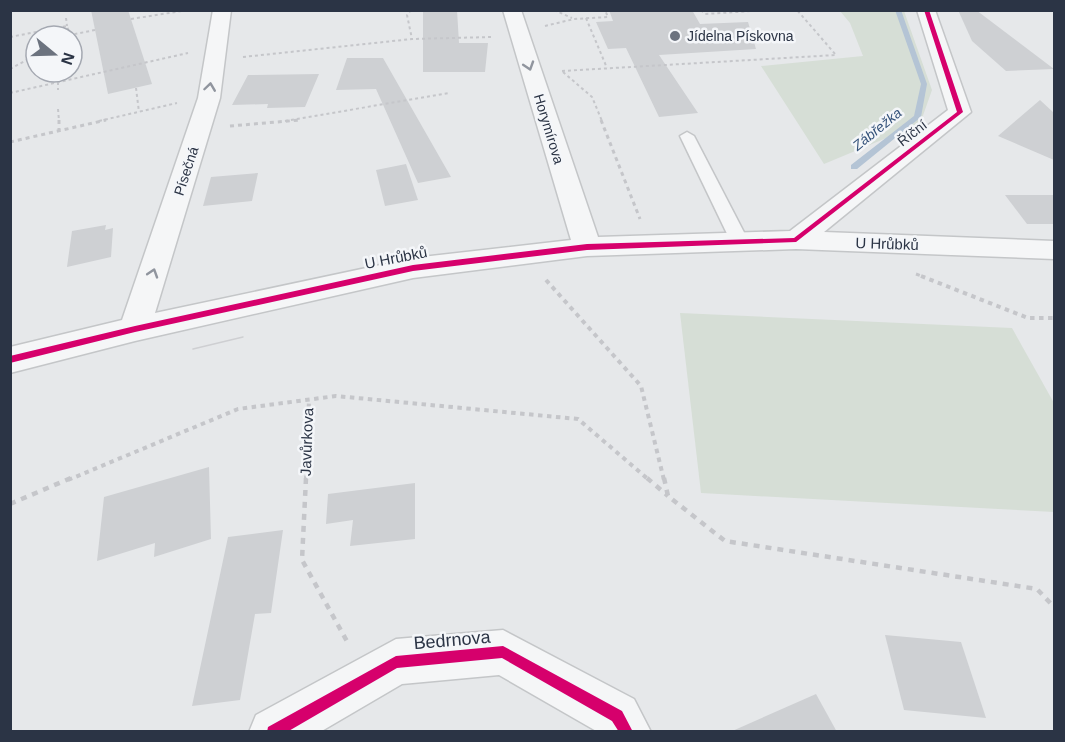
<svg xmlns="http://www.w3.org/2000/svg" width="1065" height="742" viewBox="0 0 1065 742" font-family="Helvetica,sans-serif">
<style>
.green{fill:#d6ded6}
.lines{fill:none;stroke-linecap:round;stroke-linejoin:round}
.stream{fill:#b4c4d5;fill-rule:evenodd}
.building{fill:#ced0d3}
.lane-casing{stroke:#c4c6c8;stroke-width:3}
.street-casing{stroke:#c4c6c8;stroke-width:3}
.path-far3{stroke:#c5c6ca;stroke-width:2;stroke-dasharray:3 3;stroke-linecap:butt}
.path-far2{stroke:#c5c6ca;stroke-width:3;stroke-dasharray:4 4;stroke-linecap:butt}
.path-far1{stroke:#c5c6ca;stroke-width:4;stroke-dasharray:4.5 4.5;stroke-linecap:butt}
.path{stroke:#c5c6ca;stroke-width:4.5;stroke-dasharray:6 6;stroke-linecap:butt}
.lane{fill:#f5f6f7;fill-rule:evenodd}
.street{fill:#f5f6f7;fill-rule:evenodd}
.tram{stroke:#cecfd2;stroke-width:1.5}
.cycleway-casing{stroke:#f4f6f9;stroke-width:4}
.cycleway{fill:#d6006c;fill-rule:evenodd}
.oneway{stroke:#90959e}
.poi-dot{fill:#6c737f;stroke:#f4f6f9;stroke-width:2}
.labels{text-anchor:middle;stroke-width:5;stroke-linejoin:round;paint-order:stroke}
.far-poi-label{font-size:14px;fill:#2b3445;stroke:#f4f6f9;text-anchor:start}
.far-street-label{font-size:14px;fill:#2b3445;stroke:#f4f6f9}
.far-water-label{font-size:14px;font-style:italic;fill:#34527a;stroke:#f4f6f9}
.street-label{font-size:15px;fill:#2b3445;stroke:#f4f6f9}
.near-street-label{font-size:18px;fill:#2b3445;stroke:#f4f6f9}
</style>
<rect width="100%" height="100%" fill="#e6e8ea"/>
<g class="green">
<polygon points="840,11 904,11 932,90 920,124 824,164 761,66 863,56 850,23"/>
<polygon points="680,313 1012,328 1054,403 1054,512 701,493"/>
</g>
<g class="lines">
<polygon class="stream" points="895,10 901,10 927,84 921,117 857,169 851,169 851,165 914,116 921,84"/>
</g>
<g class="building">
<polygon points="91,10 128,10 152,84 108,94"/>
<polygon points="423,10 457,10 459,43 488,43 485,72 423,72"/>
<polygon points="609,10 692,10 700,24 748,22 756,49 659,55 698,113 659,117 626,48 608,49 596,22 613,21"/>
<polygon points="958,10 976,10 1054,69 1006,71 972,41"/>
<polygon points="347,58 383,58 451,177 418,183 376,89 336,90"/>
<polygon points="319,74 305,107 267,108 268,104 232,105 248,75"/>
<polygon points="1040,100 1054,113 1054,160 998,136"/>
<polygon points="406,164 418,200 385,206 376,170"/>
<polygon points="258,173 252,201 203,206 211,177"/>
<polygon points="1005,195 1054,195 1054,224 1027,224"/>
<polygon points="106,225 105,230 113,228 111,257 67,267 72,231"/>
<polygon points="209,467 211,539 154,557 155,543 97,561 104,497"/>
<polygon points="415,483 415,539 350,546 353,520 326,524 328,494"/>
<polygon points="283,530 271,613 255,614 240,700 192,706 228,537"/>
<polygon points="885,635 961,642 986,718 904,710"/>
<polygon points="816,694 837,732 730,732"/>
</g>
<g class="lines">
<defs>
<polygon id="lane" points="687,132 694,136 749,242 746,246 734,246 731,242 680,136"/>
<g id="street">
<polygon points="213,10 231,10 220,98 155,313 413,258 571,240 503,10 521,10 598,237 790,231 948,110 917,10 935,10 971,112 824,232 1054,241 1054,259 796,249 587,256 413,278 135,341 10,373 10,347 122,320 198,98"/>
<polygon points="503,630 634,699 651,732 598,732 499,675 402,684 320,732 249,732 256,715 396,639"/>
</g>
</defs>
<use href="#lane" class="lane-casing"/>
<use href="#street" class="street-casing"/>
<g class="path-far3">
<polyline points="411,10 407,15 412,39"/>
<polyline points="554,10 572,18"/>
<polyline points="701,10 705,14 768,10"/>
<polyline points="66,18 67,26"/>
<polyline points="586,18 607,68"/>
<polyline points="131,19 188,10"/>
<polyline points="545,26 574,19 608,17 605,10"/>
<polyline points="10,37 67,26 70,35 95,30"/>
<polyline points="243,57 412,39 492,37"/>
<polyline points="10,69 36,55"/>
<polyline points="562,71 836,55 797,10"/>
<polyline points="563,72 592,97 602,121"/>
<polyline points="58,82 58,90"/>
<polyline points="136,88 139,112"/>
<polyline points="10,93 188,53"/>
<polyline points="58,109 59,121"/>
<polyline points="99,121 177,103"/>
<polyline points="285,121 449,93"/>
</g>
<g class="path-far2">
<polyline points="59,120 59,130"/>
<polyline points="601,120 640,219"/>
<polyline points="230,126 300,120"/>
<polyline points="10,142 106,120"/>
<polyline points="916,274 924,277"/>
</g>
<g class="path-far1">
<polyline points="921,276 1028,318 1054,318"/>
<polyline points="546,280 641,386 664,480"/>
<polyline points="68,480 238,409 336,396 578,419 649,480"/>
<polyline points="306,480 309,400"/>
</g>
<g class="path">
<polyline points="306,478 302,560 349,645"/>
<polyline points="647,478 668,496"/>
<polyline points="664,478 668,496 725,541 1037,589 1054,607"/>
<polyline points="10,504 71,478"/>
</g>
<use href="#lane" class="lane"/>
<use href="#street" class="street"/>
<polyline class="tram" points="193,349 243,337"/>
<defs>
<g id="cycleway">
<polygon points="924,10 929,10 963,112 796,242 587,250 413,271 135,332 10,363 10,356 135,326 413,265 587,244 794,238 957,112"/>
<polygon points="503,646 622,711 633,732 619,732 612,721 502,658 397,668 287,732 267,732 268,727 396,656"/>
</g>
</defs>
<use href="#cycleway" class="cycleway-casing"/>
<use href="#cycleway" class="cycleway"/>
</g>
<defs><path id="oneway-chevron" d="M-2-3.5L2.5 0L-2 3.5" fill="none" stroke-width="1.6" stroke-linecap="round" stroke-linejoin="round" transform="scale(1.5)"/></defs>
<g class="oneway">
<use href="#oneway-chevron" transform="translate(529 66) rotate(72)"/>
<use href="#oneway-chevron" transform="translate(210 87) rotate(-82)"/>
<use href="#oneway-chevron" transform="translate(153 273) rotate(-72)"/>
</g>
<circle class="poi-dot" cx="675" cy="36" r="6"/>
<g class="labels">
<g class="far-poi-label">
<text x="687" y="41">Jídelna Pískovna</text>
</g>
<g class="far-street-label">
<text transform="translate(549 129) rotate(73)" y="5">Horymírova</text>
<text transform="translate(912 133) rotate(-38)" y="5">Říční</text>
<text transform="translate(186 171) rotate(-72)" y="5">Písečná</text>
</g>
<g class="far-water-label">
<text transform="translate(877 129) rotate(-39)" y="5">Zábřežka</text>
</g>
<g class="street-label">
<text transform="translate(887 244) rotate(2)" y="5">U Hrůbků</text>
<text transform="translate(396 258) rotate(-11)" y="5">U Hrůbků</text>
<text transform="translate(307 442) rotate(-88)" y="5">Javůrkova</text>
</g>
<g class="near-street-label">
<text transform="translate(452 640) rotate(-5)" y="6">Bedrnova</text>
</g>
</g>
<rect width="1065" height="742" fill="none" stroke="#2b3445" stroke-width="24"/>
<g transform="translate(54 54) rotate(109)"><circle r="28" fill="#f4f6f9" stroke="#a4a8b1" stroke-width="1.5"/>
<path d="M0-4.5L10 22L0 15L-10 22Z" fill="#6c737f"/>
<text y="-9" font-size="16" font-weight="bold" text-anchor="middle" fill="#2b3445">N</text>
</g>
</svg>
